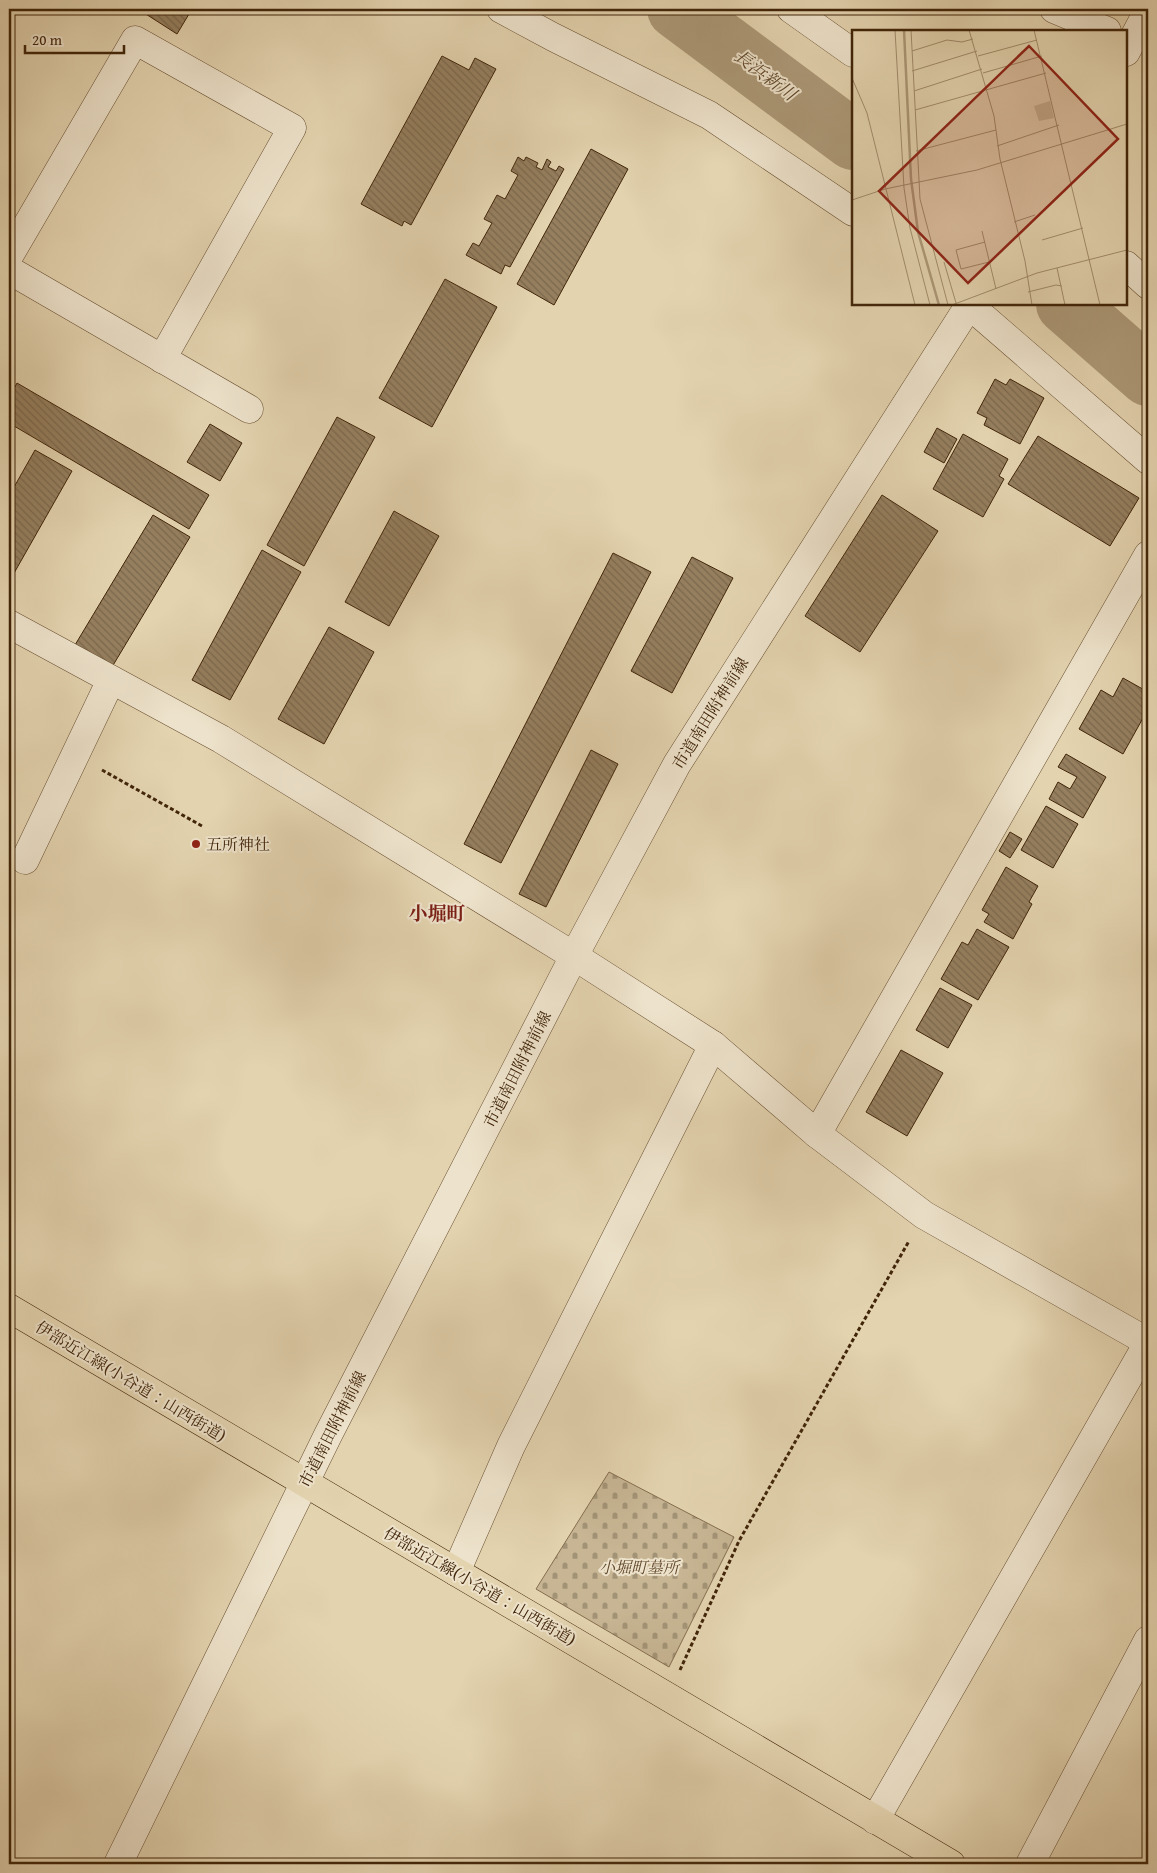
<svg xmlns="http://www.w3.org/2000/svg" width="1157" height="1873" viewBox="0 0 1157 1873" font-family="'Gentium Book Plus','Noto Serif JP',serif">
<style>
.cemetery{fill:url(#cemetery-stones);stroke:#846d4e}
.lines{fill:none;stroke-linecap:round;stroke-linejoin:round}
.river{stroke:#ac9877;stroke-width:60}
.building{fill:url(#building-back-hatch);stroke:#412509}
.minor-casing{stroke:#6a5032;stroke-width:29}
.major-casing{stroke:#412509;stroke-width:29}
.path{stroke:#412509;stroke-width:3;stroke-dasharray:4 2.5;stroke-linecap:butt}
.minor{stroke:#ede2cb;stroke-width:28}
.major{stroke:#e3d3af;stroke-width:28}
.poi-dot{fill:#8f2418;stroke:#ede2cb;stroke-width:2}
.labels{text-anchor:middle;stroke-width:4;stroke-linejoin:round;paint-order:stroke}
.street-label{font-size:16px;fill:#412509;stroke:#ede2cb}
.poi-label{font-size:16px;fill:#412509;stroke:#ede2cb;text-anchor:start}
.park-label{font-size:16px;font-style:italic;fill:#62492c;stroke:#ede2cb}
.water-label{font-size:18px;font-style:italic;fill:#61482a;stroke:#ede2cb}
.quarter-label{font-size:19px;font-weight:bold;fill:#7a1f14;stroke:#ede2cb}
.inset-river{fill:none;stroke:#ac9877;stroke-width:2.5}
.inset-road{fill:none;stroke:#a28d6d;stroke-width:1}
.view{fill:#8f2418;fill-opacity:0.15;stroke:#8f2418;stroke-width:2.5}
.inset-edge{fill:none;stroke:#412509;stroke-width:2.5}
</style>
<defs>
<pattern id="cemetery-stones" width="16" height="16" patternUnits="userSpaceOnUse" patternTransform="scale(1.25)"><rect width="16" height="16" fill="#c7b593"/><path d="M2 7V4a2 2 0 0 1 4 0v3zM10 15v-3a2 2 0 0 1 4 0v3z" fill="#a39376"/></pattern>
<pattern id="building-back-hatch" width="6" height="6" patternUnits="userSpaceOnUse" patternTransform="scale(1.25)"><rect width="6" height="6" fill="#957f5f"/><path d="M-1 5l2 2M0 0l6 6M5-1l2 2" fill="none" stroke="#7b684d"/></pattern>
</defs>
<rect width="100%" height="100%" fill="#e3d3af"/>
<filter id="stains"><feTurbulence type="fractalNoise" baseFrequency=".004" numOctaves="4"/><feColorMatrix values="0 0 0 0 .2 0 0 0 0 .09 0 0 0 0 .02 0 0 0 .5 -.17"/></filter>
<radialGradient id="worn" r=".72"><stop offset=".6" stop-color="#630" stop-opacity="0"/><stop offset="1" stop-color="#630" stop-opacity=".3"/></radialGradient>
<polygon class="cemetery" points="609,1472 734,1537 669,1667 536,1589"/>
<g class="lines">
<g class="river">
<polyline points="677,9 853,140"/>
<polyline points="1066,304 1148,376"/>
</g>
</g>
<g class="building">
<polygon points="138,9 192,9 177,34"/>
<polygon points="442,56 469,70 475,58 496,69 411,225 404,221 402,226 361,204"/>
<polygon points="591,149 628,169 554,305 517,284"/>
<polygon points="518,157 524,161 526,157 538,163 536,167 542,170 547,159 551,162 548,167 556,171 559,166 564,169 510,267 505,265 501,274 466,255 473,243 479,246 492,223 484,219 497,195 505,199 518,175 511,171"/>
<polygon points="445,279 497,307 432,427 379,398"/>
<polygon points="995,379 1006,385 1010,379 1044,398 1020,444 984,425 987,418 977,413"/>
<polygon points="17,383 209,495 189,529 9,423 9,398"/>
<polygon points="337,417 375,437 304,566 267,545"/>
<polygon points="210,424 242,443 220,481 187,462"/>
<polygon points="937,428 957,439 944,463 924,452"/>
<polygon points="963,434 1008,459 999,476 1004,479 983,517 933,489"/>
<polygon points="1038,436 1139,498 1110,546 1008,484"/>
<polygon points="35,450 72,471 9,582 9,496"/>
<polygon points="882,495 938,531 860,652 805,616"/>
<polygon points="394,511 439,536 389,626 345,602"/>
<polygon points="153,515 190,537 112,667 75,645"/>
<polygon points="262,550 301,572 230,700 192,680"/>
<polygon points="613,553 651,572 501,863 464,844"/>
<polygon points="692,557 733,578 672,693 631,671"/>
<polygon points="329,627 374,652 324,744 278,719"/>
<polygon points="1123,678 1148,692 1148,709 1123,754 1079,729 1101,690 1113,697"/>
<polygon points="591,750 618,764 546,907 519,894"/>
<polygon points="1066,754 1106,777 1083,818 1049,799 1058,782 1070,789 1077,777 1058,767"/>
<polygon points="1046,806 1078,824 1053,868 1021,850"/>
<polygon points="1010,832 1022,839 1010,858 999,851"/>
<polygon points="1006,867 1038,886 1029,902 1032,904 1013,939 984,922 989,914 982,910"/>
<polygon points="977,929 1009,947 978,1000 941,979 962,942 968,945"/>
<polygon points="940,988 972,1005 948,1048 916,1030"/>
<polygon points="901,1050 943,1073 907,1136 866,1112"/>
</g>
<g class="lines">
<defs>
<g id="minor">
<polyline points="501,9 553,37 709,115 853,212"/>
<polyline points="791,9 853,53"/>
<polyline points="1054,9 1107,31"/>
<polyline points="1126,52 1148,11"/>
<polyline points="9,256 135,40 292,128 162,359"/>
<polyline points="1126,265 1148,285"/>
<polyline points="9,270 249,409"/>
<polyline points="968,304 1148,460"/>
<polyline points="9,624 221,739 574,956 713,1045 817,1134 924,1215 1148,1342"/>
<polyline points="25,860 111,680"/>
<polyline points="817,1134 1148,555"/>
<polyline points="456,1572 511,1446 713,1045"/>
<polyline points="875,1820 1148,1343"/>
<polyline points="118,1864 328,1435 574,956 677,764 970,304"/>
<polyline points="1030,1864 1148,1640"/>
</g>
<polyline id="major" points="9,1308 951,1864"/>
</defs>
<use href="#minor" class="minor-casing"/>
<use href="#major" class="major-casing"/>
<g class="path">
<polyline points="102,770 202,826"/>
<polyline points="680,1670 739,1541 909,1241"/>
</g>
<use href="#minor" class="minor"/>
<use href="#major" class="major"/>
</g>
<circle class="poi-dot" cx="196" cy="844" r="5"/>
<g class="labels">
<g class="street-label">
<text transform="translate(710 713) rotate(-58)" y="6">市道南田附神前線</text>
<text transform="translate(517 1069) rotate(-63)" y="6">市道南田附神前線</text>
<text transform="translate(131 1381) rotate(31)" y="6">伊部近江線(小谷道：山西街道)</text>
<text transform="translate(332 1429) rotate(-63)" y="6">市道南田附神前線</text>
<text transform="translate(480 1586) rotate(30)" y="6">伊部近江線(小谷道：山西街道)</text>
</g>
<g class="poi-label">
<text x="206" y="850">五所神社</text>
</g>
<g class="park-label">
<text x="639" y="1573">小堀町墓所</text>
</g>
<g class="water-label">
<text transform="translate(765 75) rotate(37)" y="6">長浜新川</text>
</g>
<g class="quarter-label">
<text x="437" y="920">小堀町</text>
</g>
</g>
<g transform="translate(852 30)">
<rect width="275" height="275" fill="#e3d3af"/>
<path d="M198 71 202 88 187 91 182 76Z" fill="#c7b593"/>
<path class="inset-river" d="M52 0 59 149 66 202 87 275"/>
<path class="inset-road" d="M43 0 52 158 58 198 78 275M59 0 68 169 96 275M117 0 142 86 148 129 173 231 180 275M182 0 248 275M60 21 95 10 110 12 121 9M126 26 185 10M60 41 125 21M131 43 190 26M0 48 15 83 63 275M62 61 130 39M63 80 194 43M145 116 207 95M64 121 144 100M0 170 33 159 125 140 275 94M162 192 183 185M130 201 144 259M190 210 231 198M133 212 104 220 109 239 137 232M92 232 104 273M205 238 213 275M176 262 204 255 210 256M100 275 185 243 275 220"/>
<path class="view" d="M177 16 266 109 116 253 27 161Z"/>
<rect width="275" height="275" class="inset-edge"/>
</g>
<rect width="1157" height="1873" fill="none" stroke="#e3d3af" stroke-width="30"/>
<rect x="10" y="10" width="1137" height="1853" fill="none" stroke="#412509" stroke-width="2.5"/>
<rect x="15" y="15" width="1127" height="1843" fill="none" stroke="#412509"/>
<path d="M25 45v8h99v-8" fill="none" stroke="#412509" stroke-width="2.5"/>
<text x="32" y="45" font-size="15" fill="#412509" stroke="#ede2cb" stroke-width="4" paint-order="stroke">20 m</text>
<rect width="100%" height="100%" filter="url(#stains)"/>
<rect width="100%" height="100%" fill="url(#worn)"/>
</svg>
